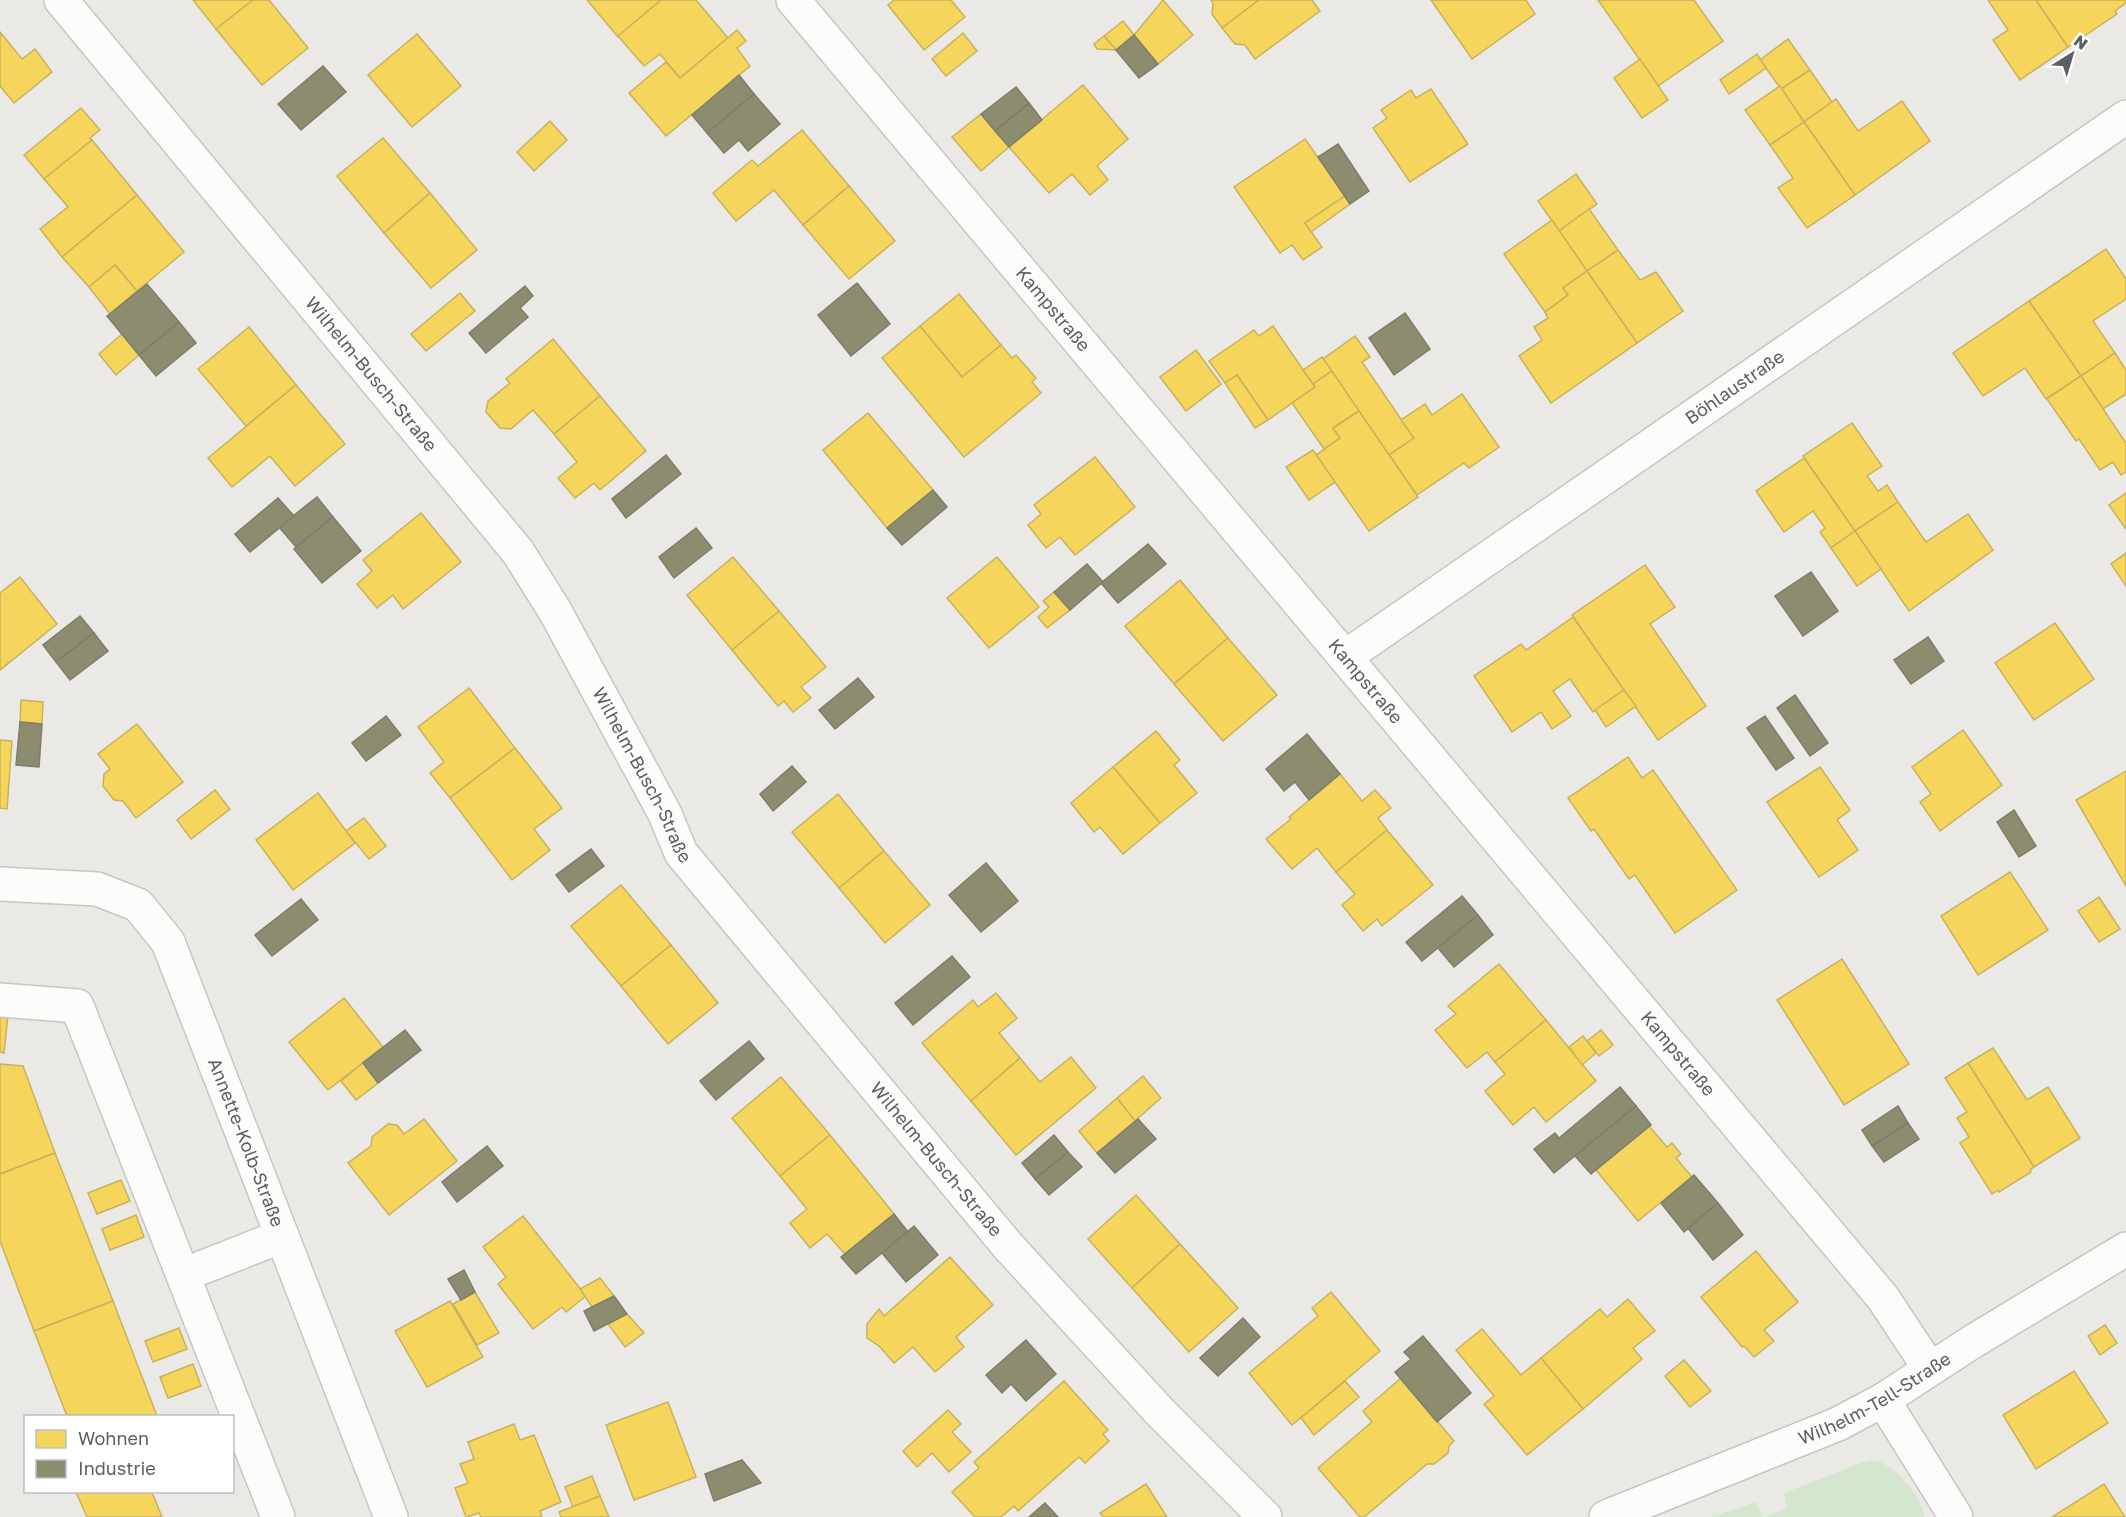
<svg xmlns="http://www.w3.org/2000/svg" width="2126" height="1517" viewBox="0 0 2126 1517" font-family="'Golos Text',sans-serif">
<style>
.green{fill:#d3e7cf}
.homes{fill:#f6d55c;stroke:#c7b25e;stroke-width:1.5}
.industry{fill:#8c8c6e;stroke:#7d7e6b;stroke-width:1.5}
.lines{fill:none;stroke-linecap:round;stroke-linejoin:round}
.minor-casing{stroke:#c6c6c5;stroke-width:36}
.minor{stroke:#fcfcfb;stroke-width:33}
.labels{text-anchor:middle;stroke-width:6;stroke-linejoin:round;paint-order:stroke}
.street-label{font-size:18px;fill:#5a5f63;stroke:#fff}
</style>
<rect width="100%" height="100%" fill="#ebe9e5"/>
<g class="green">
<path d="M1869 1460C1892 1459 1922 1496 1924 1517H1765L1787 1508 1784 1493Z"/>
<polygon points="1756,1502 1762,1517 1712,1517"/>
</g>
<g class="homes">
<polygon points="193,0 253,0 216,29"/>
<polygon points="253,0 269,0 308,48 262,85 216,29"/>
<polygon points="587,0 661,0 618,37"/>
<polygon points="661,0 696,0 728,38 680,78 660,54 644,66 618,36"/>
<polygon points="894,0 951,0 965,17 924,50 888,5"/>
<polygon points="1163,0 1193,35 1158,64 1134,35"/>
<polygon points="1211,0 1259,0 1222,28 1212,14 1213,4"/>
<polygon points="1259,0 1312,0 1320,11 1255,59 1245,45 1235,44 1222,28"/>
<polygon points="1431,0 1526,0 1535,14 1472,59"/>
<polygon points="1598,0 1694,0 1723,41 1658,86"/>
<polygon points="1988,0 2036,0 2068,47 2020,80 1993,40 2008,30"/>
<polygon points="2036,0 2126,0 2126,3 2115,11 2117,14 2068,47"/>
<polygon points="1123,21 1134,35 1116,50 1104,36"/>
<polygon points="737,30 746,41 737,48 750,66 666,136 629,93 666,62 680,78"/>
<polygon points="0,32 22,59 35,49 52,72 14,103 0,86"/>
<polygon points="963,33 977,51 946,76 932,59"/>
<polygon points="417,34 461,86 412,127 368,75"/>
<polygon points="1104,36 1116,50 1097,49 1094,44"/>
<polygon points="1788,39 1810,70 1781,89 1760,60"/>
<polygon points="1757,54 1766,68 1729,94 1720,80"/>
<polygon points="1640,59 1668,100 1642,118 1614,78"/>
<polygon points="1810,70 1832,102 1804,122 1781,89"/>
<polygon points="1083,85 1128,139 1097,166 1108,180 1090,195 1072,174 1049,193 1009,147"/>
<polygon points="1780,86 1804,122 1770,145 1745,110"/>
<polygon points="1431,89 1468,144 1410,182 1373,128 1387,118 1381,110 1411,90 1416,98"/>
<polygon points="1836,99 1858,131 1902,101 1930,141 1855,195 1804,122"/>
<polygon points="81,108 100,130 90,138 92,140 44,179 24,155"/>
<polygon points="981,114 1009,147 981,171 952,137"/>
<polygon points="550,121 567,140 534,171 517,152"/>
<polygon points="1804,122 1855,195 1807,228 1778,188 1793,178 1770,145"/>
<polygon points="802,130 849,186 803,225 774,190 736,221 713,193 752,160 758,166"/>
<polygon points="383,138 430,193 384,233 337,176"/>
<polygon points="1305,139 1345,196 1305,223 1322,247 1303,260 1292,245 1280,253 1234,187"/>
<polygon points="92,140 137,195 62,257 40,229 68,207 44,179"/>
<polygon points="1576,174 1597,204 1559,231 1538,201"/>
<polygon points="849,186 895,241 849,279 803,225"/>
<polygon points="430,193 477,250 431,288 384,233"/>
<polygon points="137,195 184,252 137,291 115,265 89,287 62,257"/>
<polygon points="1345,196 1350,204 1311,232 1305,223"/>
<polygon points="1589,209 1618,250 1587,271 1559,231"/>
<polygon points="1552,220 1587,271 1563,288 1568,295 1545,312 1504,254"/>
<polygon points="2106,249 2126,279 2126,299 2093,321 2115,353 2081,376 2029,301"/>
<polygon points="1618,250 1640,280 1656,272 1683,311 1637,343 1587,271"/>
<polygon points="115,265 137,291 110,314 89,287"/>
<polygon points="1587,271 1637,343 1551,403 1519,356 1542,340 1534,327 1548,318 1545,312 1568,295 1563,288"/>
<polygon points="460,293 475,311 426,351 411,334"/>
<polygon points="959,294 1001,345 962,377 920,326"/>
<polygon points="2029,301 2081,376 2046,399 2025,368 1983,396 1953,353"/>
<polygon points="920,326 962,377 1001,345 1012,358 1016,355 1036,378 1032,382 1041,393 964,457 882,358"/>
<polygon points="1273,326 1315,387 1268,420 1237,375 1225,383 1209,361 1254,330 1259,336"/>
<polygon points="249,327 296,385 246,426 198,369"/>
<polygon points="122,334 139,355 116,375 99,354"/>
<polygon points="1355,336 1370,357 1362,362 1414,438 1389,455 1323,359"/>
<polygon points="553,339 600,396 554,434 533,410 511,429 500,428 486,412 488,401 510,383 506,379"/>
<polygon points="1196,350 1221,384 1186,411 1160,377"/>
<polygon points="2115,353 2126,370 2126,394 2103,409 2081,376"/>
<polygon points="1322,357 1332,371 1313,384 1303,370"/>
<polygon points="1332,371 1359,411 1333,428 1340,438 1324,449 1292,403 1315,387 1313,384"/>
<polygon points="1237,375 1268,420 1255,428 1225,383"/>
<polygon points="2081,376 2126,443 2126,472 2121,475 2113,462 2100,470 2079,439 2076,441 2047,399"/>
<polygon points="296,385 345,444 295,486 270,456 232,487 208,458"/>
<polygon points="1462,394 1499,447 1469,468 1464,463 1417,495 1389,455 1414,438 1401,420 1425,404 1432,415"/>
<polygon points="600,396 646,451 600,490 594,483 575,498 558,478 577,462 554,434"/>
<polygon points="1359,411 1418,497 1369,531 1316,455 1340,438 1333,428"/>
<polygon points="868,413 933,490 887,528 823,450"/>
<polygon points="1852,423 1882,466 1867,476 1878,491 1887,485 1898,502 1855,531 1803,456"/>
<polygon points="1313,450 1335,482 1309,500 1286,467"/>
<polygon points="1095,457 1135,507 1075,555 1060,537 1046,548 1028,525 1041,514 1034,505"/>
<polygon points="1804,458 1855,531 1831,548 1820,532 1825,528 1813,511 1784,532 1756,491"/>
<polygon points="2126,493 2126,529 2109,505"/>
<polygon points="1898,502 1926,542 1968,514 1993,550 1909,611 1855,531"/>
<polygon points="421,513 461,562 403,609 393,595 377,608 357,584 372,571 363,560"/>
<polygon points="1855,531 1881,569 1857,586 1831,548"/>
<polygon points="2126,553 2126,586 2111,564"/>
<polygon points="733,557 779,611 732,650 687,595"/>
<polygon points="997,557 1039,607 989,648 947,598"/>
<polygon points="1645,565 1675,607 1650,624 1706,706 1658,740 1572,615"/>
<polygon points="20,577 57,624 0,670 0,593"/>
<polygon points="1180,580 1228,638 1174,684 1125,626"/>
<polygon points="1054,592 1070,610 1047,628 1038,617 1049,607 1043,601"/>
<polygon points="779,611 826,667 801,687 811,698 793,712 784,701 778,706 732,650"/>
<polygon points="1573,617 1624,690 1593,712 1570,679 1553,691 1571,716 1552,729 1541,712 1512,732 1474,676 1521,644 1526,650"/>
<polygon points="2055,623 2094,679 2034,720 1995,663"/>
<polygon points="1228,638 1277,695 1223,741 1174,684"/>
<polygon points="469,688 515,748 450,798 430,773 444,762 418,727"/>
<polygon points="1624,690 1636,706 1606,727 1595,710"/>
<polygon points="21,700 43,702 42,724 20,722"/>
<polygon points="137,724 183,782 136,818 123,801 114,800 103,786 104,774 110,769 98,754"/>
<polygon points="1963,730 2002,785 1940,831 1920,802 1931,794 1912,767"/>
<polygon points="1156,731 1180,760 1174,765 1197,793 1160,823 1113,767"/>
<polygon points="0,740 12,741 7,809 0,808"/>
<polygon points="515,748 562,808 534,829 550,850 512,880 450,798"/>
<polygon points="1628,757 1642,778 1653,770 1737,890 1675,933 1635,875 1629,879 1594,829 1591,831 1568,798"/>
<polygon points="1113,767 1160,823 1123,854 1100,827 1094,832 1071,803"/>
<polygon points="1820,767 1850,810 1837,820 1858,850 1819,877 1767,802"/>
<polygon points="2126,771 2126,886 2076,800"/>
<polygon points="1340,774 1362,801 1375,790 1385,801 1391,808 1378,818 1387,830 1336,872 1317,848 1292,869 1266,839 1291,819 1289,817"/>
<polygon points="215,790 230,809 191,839 177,820"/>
<polygon points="318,793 355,843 293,890 256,840"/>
<polygon points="838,794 884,851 839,888 792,832"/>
<polygon points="364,818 386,846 369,859 346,831"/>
<polygon points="1387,830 1433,885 1382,926 1377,919 1363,931 1342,905 1355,894 1336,872"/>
<polygon points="884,851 930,905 885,943 839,888"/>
<polygon points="2010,872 2048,930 1978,975 1941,916"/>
<polygon points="621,885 671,945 621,986 571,926"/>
<polygon points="2099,897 2120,929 2099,942 2078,911"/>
<polygon points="671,945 718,1003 668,1044 621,986"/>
<polygon points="1842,959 1909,1064 1844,1105 1777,1000"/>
<polygon points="1499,964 1546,1020 1495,1062 1487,1052 1467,1068 1435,1030 1456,1014 1448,1006"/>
<polygon points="996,993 1017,1018 999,1033 1020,1058 971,1101 922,1043 973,1000 978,1007"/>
<polygon points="344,998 383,1047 328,1090 289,1042"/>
<polygon points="0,1014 8,1015 4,1053 0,1052"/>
<polygon points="1546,1020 1596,1081 1546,1122 1534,1107 1513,1125 1485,1091 1505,1074 1495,1062"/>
<polygon points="1601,1030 1613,1045 1599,1056 1587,1041"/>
<polygon points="1583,1036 1596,1053 1582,1065 1569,1047"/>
<polygon points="1993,1048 2027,1100 2048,1087 2080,1138 2034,1167 1968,1063"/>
<polygon points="1071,1057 1096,1088 1016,1155 971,1101 1020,1058 1040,1082"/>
<polygon points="363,1063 378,1083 356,1100 341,1081"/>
<polygon points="1968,1063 2034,1167 2030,1170 2031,1172 1999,1192 1998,1190 1992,1194 1960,1143 1969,1137 1957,1118 1967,1112 1945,1078"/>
<polygon points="0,1064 23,1066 55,1153 0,1174"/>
<polygon points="1143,1076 1161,1098 1135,1121 1117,1098"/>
<polygon points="781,1077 830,1135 780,1176 732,1118"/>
<polygon points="1117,1098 1135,1121 1097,1153 1079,1131"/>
<polygon points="424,1119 457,1161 389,1215 348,1163 371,1146 372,1137 388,1124 397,1125 404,1134"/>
<polygon points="1649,1126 1667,1147 1672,1143 1681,1154 1676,1158 1692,1177 1638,1221 1596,1170"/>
<polygon points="830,1135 894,1214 845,1254 827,1234 810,1248 790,1223 807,1209 780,1176"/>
<polygon points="55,1153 113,1301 34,1331 0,1241 0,1174"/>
<polygon points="121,1180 130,1201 97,1214 88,1193"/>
<polygon points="1136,1195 1180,1244 1132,1288 1088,1239"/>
<polygon points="136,1215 144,1237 110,1250 102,1229"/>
<polygon points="523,1216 586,1296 566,1312 562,1307 533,1329 498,1284 506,1277 483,1247"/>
<polygon points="1180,1244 1238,1308 1189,1352 1132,1288"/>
<polygon points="1756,1251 1798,1302 1764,1330 1774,1341 1754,1357 1744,1346 1742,1347 1701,1297"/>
<polygon points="950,1257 993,1305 956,1337 964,1347 935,1372 913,1347 894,1363 879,1346 867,1338 867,1324 879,1309 884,1316"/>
<polygon points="600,1278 614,1296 592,1307 580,1289"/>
<polygon points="475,1292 499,1333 477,1345 453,1304"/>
<polygon points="1331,1292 1380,1351 1292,1425 1249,1373 1318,1316 1312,1308"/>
<polygon points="1628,1299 1655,1331 1633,1348 1642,1359 1583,1409 1541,1358 1600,1309 1607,1317"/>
<polygon points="113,1301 157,1416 67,1416 34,1331"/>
<polygon points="450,1301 483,1357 427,1387 395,1331"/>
<polygon points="627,1314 644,1333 625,1347 608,1324"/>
<polygon points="2105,1325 2117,1343 2100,1355 2088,1336"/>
<polygon points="179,1328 187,1349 153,1362 145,1341"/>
<polygon points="1482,1329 1521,1375 1541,1358 1583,1409 1527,1455 1484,1404 1494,1396 1456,1350"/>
<polygon points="1684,1360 1711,1391 1690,1407 1665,1376"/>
<polygon points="193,1364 201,1386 168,1398 160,1377"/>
<polygon points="2074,1371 2108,1423 2036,1469 2003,1415"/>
<polygon points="1401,1378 1454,1441 1449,1446 1448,1453 1434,1464 1427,1464 1364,1517 1360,1517 1318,1468 1372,1422 1363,1411"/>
<polygon points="1064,1381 1108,1430 1103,1434 1109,1441 1085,1463 1079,1457 1018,1511 1014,1506 1001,1517 975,1517 952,1492 979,1468 974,1462"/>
<polygon points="1345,1381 1359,1397 1314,1435 1301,1418"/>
<polygon points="668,1402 696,1477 634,1500 606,1425"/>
<polygon points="948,1410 961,1424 952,1432 971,1452 949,1472 932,1453 917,1467 903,1451"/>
<polygon points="514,1424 520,1440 534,1435 561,1502 540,1511 542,1517 481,1517 479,1513 466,1517 455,1488 468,1483 460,1464 474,1459 468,1442"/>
<polygon points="592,1476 600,1496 573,1507 565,1487"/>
<polygon points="1146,1484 1167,1517 1103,1517 1100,1513"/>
<polygon points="2104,1484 2125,1517 2052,1517"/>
<polygon points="76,1492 152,1492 162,1517 87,1517"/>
<polygon points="600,1496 609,1517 561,1517 559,1512"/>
</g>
<g class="industry">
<polygon points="1134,35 1158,64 1139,78 1116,50"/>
<polygon points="323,66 346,92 301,130 278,104"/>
<polygon points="739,75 754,94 707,133 692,115"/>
<polygon points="1016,87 1029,103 995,131 981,114"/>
<polygon points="754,94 780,124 748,151 739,140 724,153 707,133"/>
<polygon points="1029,103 1042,120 1009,147 995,131"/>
<polygon points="1338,144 1369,191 1350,204 1318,157"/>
<polygon points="857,283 890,324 851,356 818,315"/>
<polygon points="147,284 179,322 139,355 107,316"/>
<polygon points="525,286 533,296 520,308 528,317 486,353 469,333"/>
<polygon points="1405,313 1430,349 1394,375 1369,338"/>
<polygon points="179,322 196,343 156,376 139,355"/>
<polygon points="666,455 681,474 626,518 612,499"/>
<polygon points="933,490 947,507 902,545 887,528"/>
<polygon points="317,497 333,517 296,547 279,527"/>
<polygon points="278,498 294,516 250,552 235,534"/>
<polygon points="333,517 361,551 322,583 294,549"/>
<polygon points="696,528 712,548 674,578 659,557"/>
<polygon points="1148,544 1166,564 1118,603 1101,583"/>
<polygon points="1087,564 1103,582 1070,610 1054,592"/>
<polygon points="1811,572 1838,611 1803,636 1775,596"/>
<polygon points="80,616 94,633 56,662 43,645"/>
<polygon points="94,633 108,651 70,680 56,662"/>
<polygon points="1928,637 1944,661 1911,684 1894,660"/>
<polygon points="858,678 874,697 835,729 819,710"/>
<polygon points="1795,695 1828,743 1810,756 1777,708"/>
<polygon points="386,716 401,735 366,761 352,743"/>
<polygon points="1765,716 1794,758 1776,770 1747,728"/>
<polygon points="20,722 42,724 39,767 16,765"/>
<polygon points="1307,734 1340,774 1309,800 1295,782 1284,791 1266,769"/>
<polygon points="792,766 806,782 773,811 760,794"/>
<polygon points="2014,810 2036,846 2019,857 1997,822"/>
<polygon points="591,849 604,866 569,892 556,875"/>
<polygon points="986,863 1018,901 981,932 949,895"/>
<polygon points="1462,896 1478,915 1422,961 1406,942"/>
<polygon points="301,899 318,920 272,956 255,935"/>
<polygon points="1478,915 1493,935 1454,967 1438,948"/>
<polygon points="952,956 970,977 913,1025 895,1003"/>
<polygon points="405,1030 421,1050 378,1083 363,1063"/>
<polygon points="749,1041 764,1059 716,1100 700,1081"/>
<polygon points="1620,1087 1636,1106 1554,1173 1534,1149 1555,1133 1559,1138"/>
<polygon points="1636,1106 1651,1125 1591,1174 1575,1156"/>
<polygon points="1898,1106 1908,1123 1872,1146 1862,1130"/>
<polygon points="1138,1119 1156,1139 1115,1173 1097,1153"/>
<polygon points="1908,1123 1919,1139 1884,1162 1872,1146"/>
<polygon points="1054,1135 1068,1152 1035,1179 1022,1163"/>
<polygon points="487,1146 503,1166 457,1202 442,1182"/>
<polygon points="1068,1152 1082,1167 1049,1195 1035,1179"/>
<polygon points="1694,1175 1718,1203 1684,1232 1661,1203"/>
<polygon points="1718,1203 1743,1235 1713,1260 1688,1228"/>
<polygon points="894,1214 908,1232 856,1274 841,1257"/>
<polygon points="914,1226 938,1255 906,1282 882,1253"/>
<polygon points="464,1270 475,1292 461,1300 448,1279"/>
<polygon points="614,1296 627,1314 594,1331 584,1311"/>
<polygon points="1243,1318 1260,1337 1218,1376 1200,1358"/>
<polygon points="1423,1336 1471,1393 1437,1422 1395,1372 1411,1359 1404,1352"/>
<polygon points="1026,1340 1056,1374 1026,1401 1011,1384 1002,1393 986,1375"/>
<polygon points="742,1460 761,1483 714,1501 705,1474"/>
<polygon points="1045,1503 1058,1517 1029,1517"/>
</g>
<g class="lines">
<defs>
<g id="minor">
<path id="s1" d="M61 0 518 552 555 611 665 814 681 853 1008 1246 1160 1412 1265 1517"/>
<path id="s2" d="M793 0 1883 1298 1930 1369"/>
<path id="s3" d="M1345 657 2126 117"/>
<path id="s4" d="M0 884 97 889 138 905 168 942 391 1517"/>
<polyline points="0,1000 77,1006 278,1517"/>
<polyline points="183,1275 282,1236"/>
<polyline points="1883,1400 1956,1517"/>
<path id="s5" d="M1606 1517 1838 1424 1883 1400 1972 1342 2126 1249"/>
</g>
</defs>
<use href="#minor" class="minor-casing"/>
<use href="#minor" class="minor"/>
</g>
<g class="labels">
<g class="street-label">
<text dy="6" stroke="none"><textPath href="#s2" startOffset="404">Kampstraße</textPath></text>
<text dy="6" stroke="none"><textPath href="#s1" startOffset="486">Wilhelm-Busch-Straße</textPath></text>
<text dy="6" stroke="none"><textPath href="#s3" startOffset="474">Böhlaustraße</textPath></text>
<text dy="6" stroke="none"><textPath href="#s2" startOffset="890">Kampstraße</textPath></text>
<text dy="6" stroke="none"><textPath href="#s1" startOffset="972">Wilhelm-Busch-Straße</textPath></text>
<text dy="6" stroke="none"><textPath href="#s2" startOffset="1376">Kampstraße</textPath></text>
<text dy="6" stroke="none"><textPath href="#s4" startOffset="404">Annette-Kolb-Straße</textPath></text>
<text dy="6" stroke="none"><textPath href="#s1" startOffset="1458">Wilhelm-Busch-Straße</textPath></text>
<text dy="6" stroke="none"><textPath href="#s5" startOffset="294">Wilhelm-Tell-Straße</textPath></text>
</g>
</g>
<rect x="24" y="1415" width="210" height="78" fill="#ffffff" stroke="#bdbfc1" stroke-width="1.5"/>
<rect x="36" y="1430" width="30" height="18" fill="#f6d55c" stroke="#bdbfc1" stroke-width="1.5"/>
<text x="78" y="1445" font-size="18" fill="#5a5f63">Wohnen</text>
<rect x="36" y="1460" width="30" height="18" fill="#8c8c6e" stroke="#bdbfc1" stroke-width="1.5"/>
<text x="78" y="1475" font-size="18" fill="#5a5f63">Industrie</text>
<g transform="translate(2072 54) rotate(37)" stroke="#ffffff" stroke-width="4.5" paint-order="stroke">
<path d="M0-4.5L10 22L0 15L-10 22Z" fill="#5a5f63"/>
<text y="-9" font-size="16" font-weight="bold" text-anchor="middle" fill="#5a5f63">N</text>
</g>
</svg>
